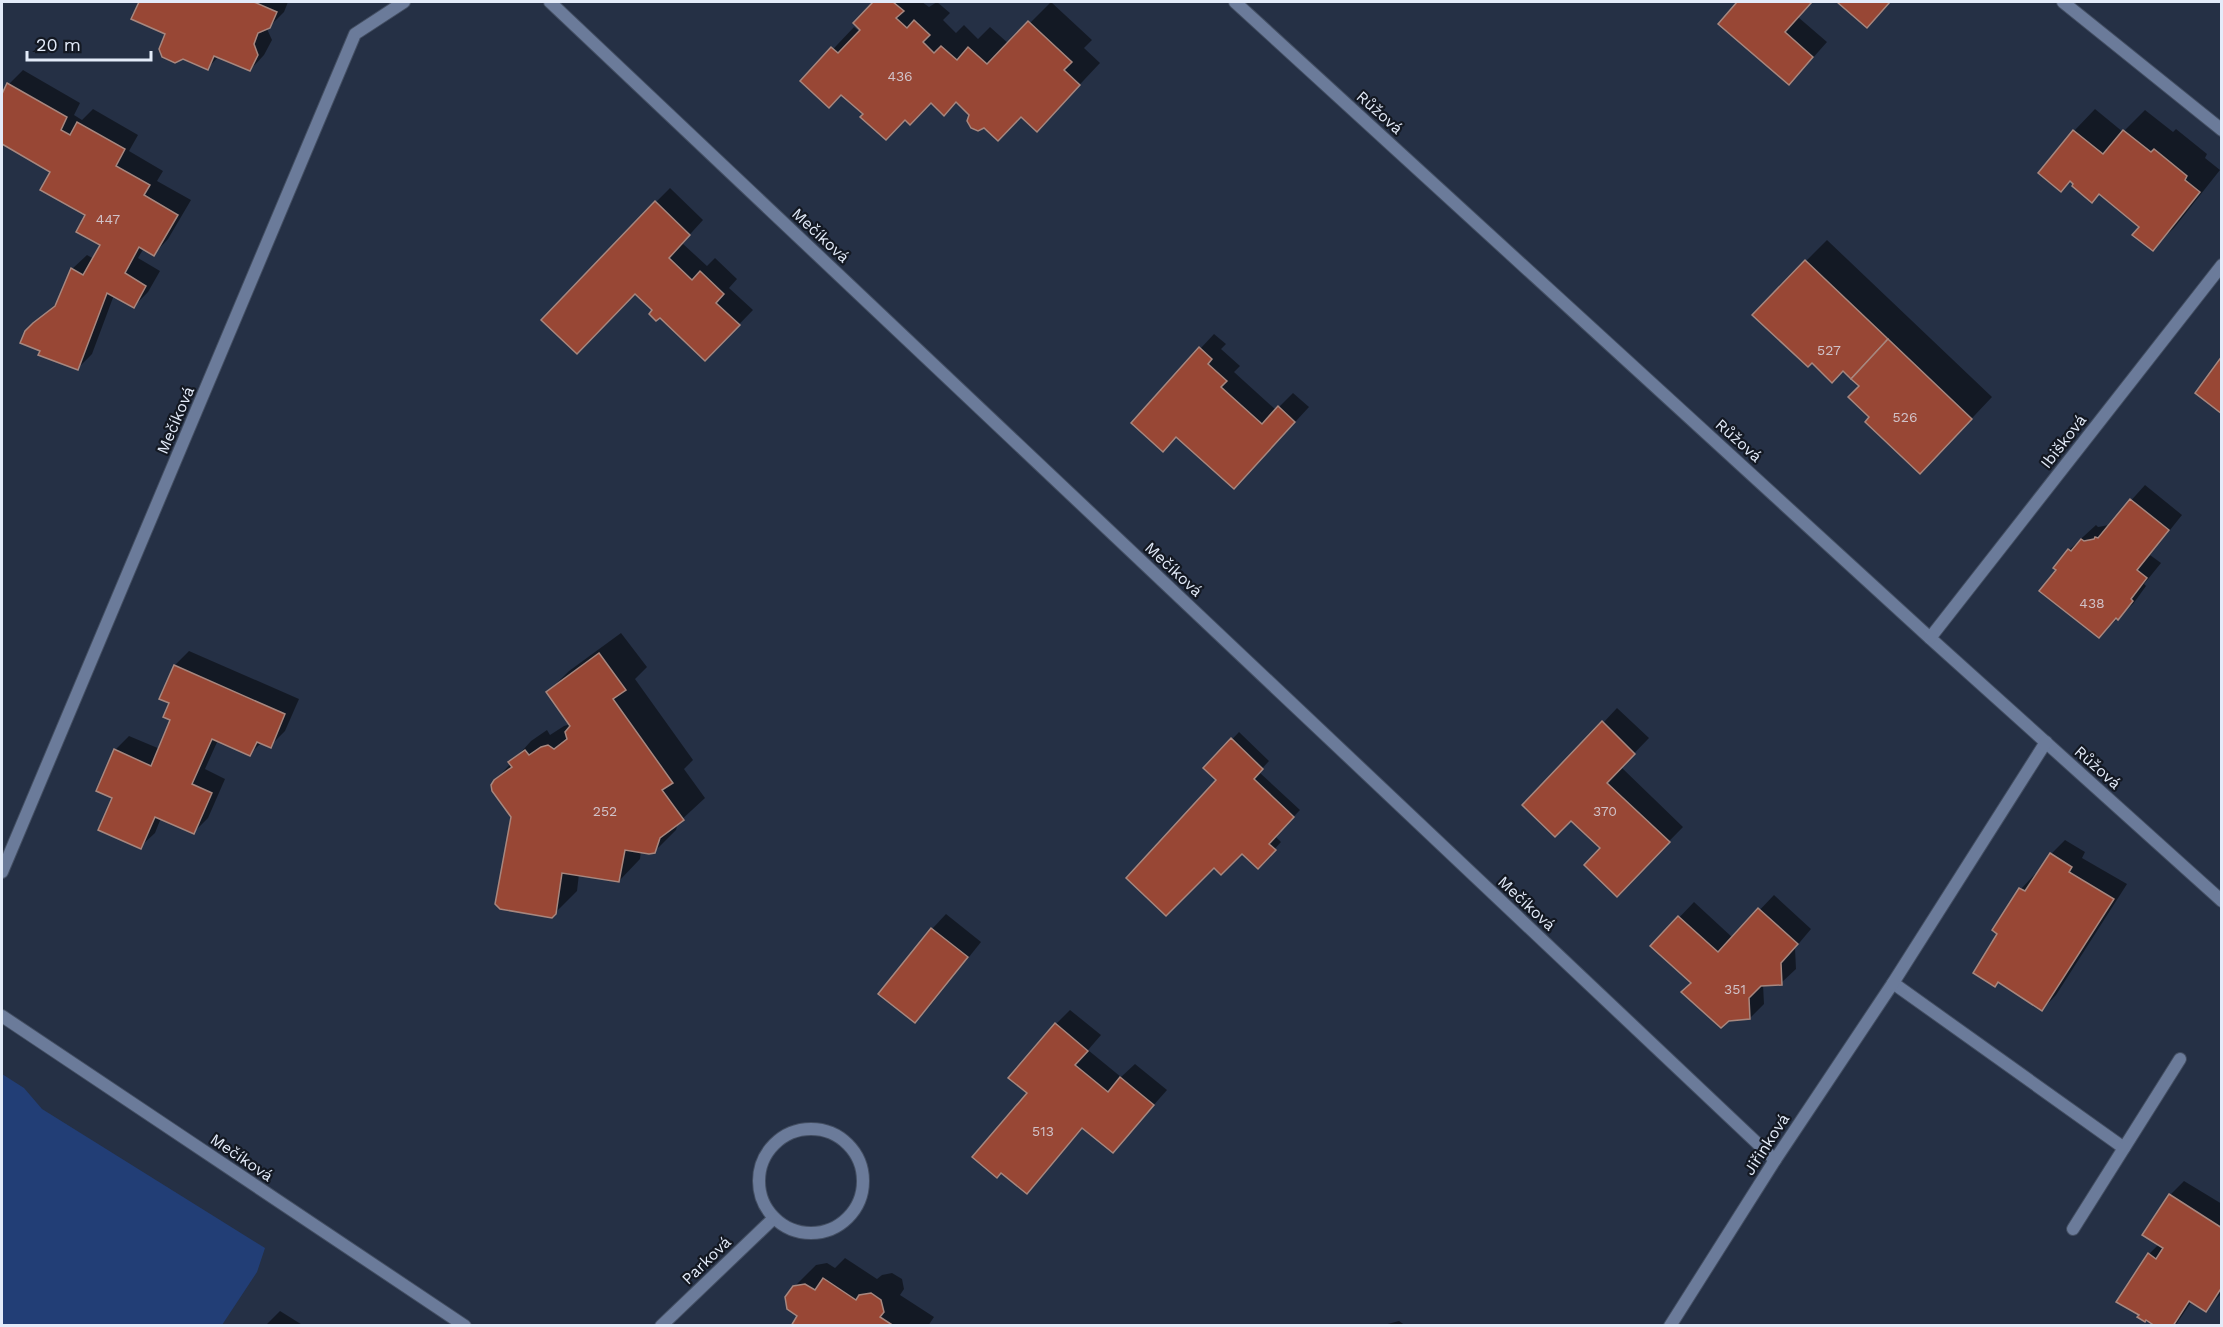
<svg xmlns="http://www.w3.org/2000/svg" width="2223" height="1327" viewBox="0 0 2223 1327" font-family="'Work Sans',sans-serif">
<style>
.green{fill:#223e76}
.shadow{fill:#0007}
.building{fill:#984735;stroke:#a7877f;stroke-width:1.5}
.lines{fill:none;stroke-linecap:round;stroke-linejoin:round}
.street-casing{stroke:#434e62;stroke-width:14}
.street{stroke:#6b7b9a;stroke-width:12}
.labels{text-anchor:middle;stroke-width:4.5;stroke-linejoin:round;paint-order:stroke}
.number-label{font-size:14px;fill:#d0c2c8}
.street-label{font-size:16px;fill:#e3ebf9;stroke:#131822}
</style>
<rect width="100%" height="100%" fill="#253045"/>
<polygon class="green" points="2,1074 24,1088 42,1109 265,1248 257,1272 222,1325 2,1325"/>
<g class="shadow">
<polygon points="140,2 288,2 284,12 267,29 272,40 264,55 250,70 219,56 207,69 167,33 133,18"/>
<polygon points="875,2 922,2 929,7 937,2 950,13 943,20 956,33 964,25 978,39 990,27 1009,44 1051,2 1092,40 1084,48 1100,63 1037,130 1022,116 971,114 957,101 931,102 906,119 865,114 842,94 803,81 854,27 860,32 862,30 855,23"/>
<polygon points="1739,2 1812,2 1798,17 1827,42 1803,69 1720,24"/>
<polygon points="1840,2 1890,2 1867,26"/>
<polygon points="23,70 80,103 74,115 82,120 93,109 138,135 129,151 163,171 157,181 191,200 168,239 154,254 144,248 138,258 160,271 148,292 134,306 114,295 92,354 77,369 42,350 34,324 59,301 72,269 87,255 94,259 102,245 87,215 52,171 2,142 2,97 9,84"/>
<polygon points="2095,109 2123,132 2145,110 2173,132 2176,129 2207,154 2205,158 2220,170 2174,228 2152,249 2141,226 2100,193 2092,201 2071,180 2040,173 2074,131"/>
<polygon points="670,188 703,220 682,243 707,266 715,258 737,279 729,288 753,310 719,345 654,310 656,202"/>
<polygon points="1827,240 1992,397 1941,451 1871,417 1861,386 1806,261"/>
<polygon points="1214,334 1226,344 1221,349 1240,366 1234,372 1276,410 1293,393 1309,407 1248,473 1200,349"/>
<polygon points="2145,485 2182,515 2150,555 2161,563 2144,584 2146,586 2133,604 2099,636 2058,570 2069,550 2084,536 2096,525 2098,527 2109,525"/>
<polygon points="621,633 647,667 635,679 693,760 684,769 705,798 678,823 676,830 654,852 641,851 640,859 619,881 579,874 577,891 551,917 512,816 495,781 531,741 547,730 550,735 564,726 571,724 548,692 569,671"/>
<polygon points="189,651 299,699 285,731 270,746 262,742 250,754 218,740 205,769 225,779 208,818 194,832 161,818 155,833 140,847 114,798 115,750 129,736 160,749 172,720 171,702 161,698 175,665"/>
<polygon points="1617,708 1649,738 1621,767 1683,827 1631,880 1571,819 1603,723"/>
<polygon points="1239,732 1269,761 1259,772 1300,810 1275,836 1281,842 1258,867 1218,780 1205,768"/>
<polygon points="2065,840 2085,852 2082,858 2127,884 2056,995 2042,1010 2000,934 1994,930 2021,889 2035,874 2037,876 2051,854"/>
<polygon points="1774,895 1811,929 1795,948 1796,969 1781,983 1763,984 1764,1004 1750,1018 1693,983 1652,946 1694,902 1733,938"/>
<polygon points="946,914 981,942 929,1007 915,1021 932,929"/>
<polygon points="1070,1010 1101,1035 1088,1050 1121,1077 1135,1064 1167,1090 1113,1151 1084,1127 1027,1192 1029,1093 1056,1024"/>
<polygon points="2184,1181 2222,1204 2222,1293 2206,1310 2192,1301 2175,1326 2157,1326 2149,1254 2159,1244 2170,1195"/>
<polygon points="845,1258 877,1279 882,1275 892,1273 902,1279 904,1289 900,1295 934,1317 928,1326 792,1326 799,1316 794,1287 816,1265 827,1263 835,1268"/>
<polygon points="280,1311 304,1326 265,1326"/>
<polygon points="1399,1321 1406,1326 1380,1326"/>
</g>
<g class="building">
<polygon points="139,2 254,2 277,12 270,28 258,33 254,44 258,55 250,71 214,56 208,70 183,59 175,63 162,57 159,49 165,34 131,19"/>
<polygon points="873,2 893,2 904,11 896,18 907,28 914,20 930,35 923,42 934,53 941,46 957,60 968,47 987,64 1028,21 1072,62 1064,70 1080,85 1037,132 1021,117 998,141 984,128 978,131 971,128 967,121 969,115 956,102 944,116 931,103 910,125 905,120 886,140 860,117 863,114 841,95 829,108 800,81 831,47 838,53 860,30 853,23"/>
<polygon points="1737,2 1812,2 1785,32 1813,57 1789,85 1718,24"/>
<polygon points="1837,2 1890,2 1867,28"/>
<polygon points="7,83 67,117 61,130 70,135 77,122 125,149 116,166 150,185 144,195 178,215 154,256 139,247 125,273 146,286 134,308 107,293 78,370 38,355 40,351 20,343 25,331 33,323 55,306 71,268 83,275 100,245 76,232 85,215 40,190 50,172 2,144 2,94"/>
<polygon points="2073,130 2103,154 2123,130 2151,152 2154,149 2187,176 2185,180 2200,192 2153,251 2132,235 2139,227 2099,194 2092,203 2072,186 2073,184 2070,181 2061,192 2038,173"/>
<polygon points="655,201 690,235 669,258 692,280 700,271 724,294 716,303 740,325 705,361 660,318 656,321 649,314 652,310 635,294 577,354 541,320"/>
<polygon points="1805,260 1888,339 1851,379 1843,371 1832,383 1812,363 1808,367 1752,315"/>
<polygon points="1888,339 1972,419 1920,474 1865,422 1869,417 1848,397 1859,386 1851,379"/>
<polygon points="1199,347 1212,359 1208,364 1227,381 1221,387 1262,424 1278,406 1295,422 1234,489 1176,437 1163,452 1131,423"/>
<polygon points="2222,356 2222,414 2195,393"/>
<polygon points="2130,499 2169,530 2137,570 2147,578 2131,599 2133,601 2118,620 2116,618 2099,638 2039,591 2056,570 2053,568 2068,549 2071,551 2081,539 2084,541 2094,539 2095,537 2098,538"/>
<polygon points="599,653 626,690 613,699 673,783 662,790 684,820 660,838 655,853 649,854 625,850 619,882 562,873 556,914 552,918 500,909 495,904 511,817 492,791 491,785 494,780 512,767 508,762 525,750 529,755 541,747 548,745 554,749 567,739 565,732 570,726 546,692"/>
<polygon points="174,665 285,714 271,748 257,742 250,756 212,739 192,784 212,793 194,834 155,817 141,849 98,830 112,798 96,791 114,749 151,766 170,720 163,717 169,703 159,699"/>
<polygon points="1602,721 1635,754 1607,783 1670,842 1617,897 1584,865 1600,848 1571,821 1555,837 1522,805"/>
<polygon points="1231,738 1263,769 1254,779 1294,817 1269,844 1276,850 1258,869 1242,854 1221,875 1214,868 1166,916 1126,878 1216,780 1203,768"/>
<polygon points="2050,853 2072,867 2069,872 2114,899 2042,1011 1998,982 1995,987 1973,973 1997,934 1992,930 2019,888 2025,891"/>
<polygon points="1758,908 1798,944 1781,963 1782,985 1761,986 1749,998 1750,1019 1729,1021 1721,1028 1681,992 1691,983 1650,946 1678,916 1718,952"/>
<polygon points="931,928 968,957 915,1023 878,994"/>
<polygon points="1055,1023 1088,1051 1075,1065 1108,1092 1120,1077 1154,1105 1113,1153 1082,1128 1027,1194 1001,1173 997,1178 972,1157 1027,1093 1008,1078"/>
<polygon points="2169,1194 2222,1228 2222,1287 2206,1312 2189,1301 2173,1326 2155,1326 2146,1320 2145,1322 2137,1317 2139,1315 2116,1302 2148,1253 2156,1259 2163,1248 2142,1235"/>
<polygon points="823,1278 856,1300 859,1295 871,1293 881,1300 884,1312 880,1317 894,1326 791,1326 797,1316 787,1309 785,1297 793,1286 805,1284 815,1290"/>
</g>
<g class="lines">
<defs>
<g id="street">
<polyline points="550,2 1775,1160"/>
<polyline points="1235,2 1930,638 2222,901"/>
<polyline points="2063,2 2222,130"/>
<polyline points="1930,638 2222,265"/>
<polyline points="2,872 355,34 404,2"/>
<polyline points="1893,983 2124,1148"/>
<polyline points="2,1016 465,1326"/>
<circle cx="811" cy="1181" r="52"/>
<polyline points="2073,1229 2180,1059"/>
<polyline points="661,1326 774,1218"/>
<polyline points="1670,1326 1775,1160 1893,983 2046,742"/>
</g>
</defs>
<use href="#street" class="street-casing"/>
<use href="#street" class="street"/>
</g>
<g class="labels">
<g class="number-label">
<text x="900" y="81">436</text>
<text x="108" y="224">447</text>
<text x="1829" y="355">527</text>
<text x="1905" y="422">526</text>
<text x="2092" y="608">438</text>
<text x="605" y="816">252</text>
<text x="1605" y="816">370</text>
<text x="1735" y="994">351</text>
<text x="1043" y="1136">513</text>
</g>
<g class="street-label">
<text transform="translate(1380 112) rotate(42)" y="6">Růžová</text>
<text transform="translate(821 235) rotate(43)" y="6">Mečíková</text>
<text transform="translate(175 420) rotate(-67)" y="6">Mečíková</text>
<text transform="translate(1739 440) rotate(42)" y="6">Růžová</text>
<text transform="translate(2063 441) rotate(-52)" y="6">Ibišková</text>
<text transform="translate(1174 569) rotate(43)" y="6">Mečíková</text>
<text transform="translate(2098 767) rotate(42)" y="6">Růžová</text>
<text transform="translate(1527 903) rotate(43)" y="6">Mečíková</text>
<text transform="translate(1766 1144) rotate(-57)" y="6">Jiřinková</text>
<text transform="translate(242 1157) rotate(34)" y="6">Mečíková</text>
<text transform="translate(706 1260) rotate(-44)" y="6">Parková</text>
</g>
</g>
<rect width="2223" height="1327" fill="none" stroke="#e3ebf9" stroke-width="6"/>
<path d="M27 51v9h124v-9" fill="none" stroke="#e3ebf9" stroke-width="3"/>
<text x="36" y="51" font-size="18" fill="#e3ebf9" stroke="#131822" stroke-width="4.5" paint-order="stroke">20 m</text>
</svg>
